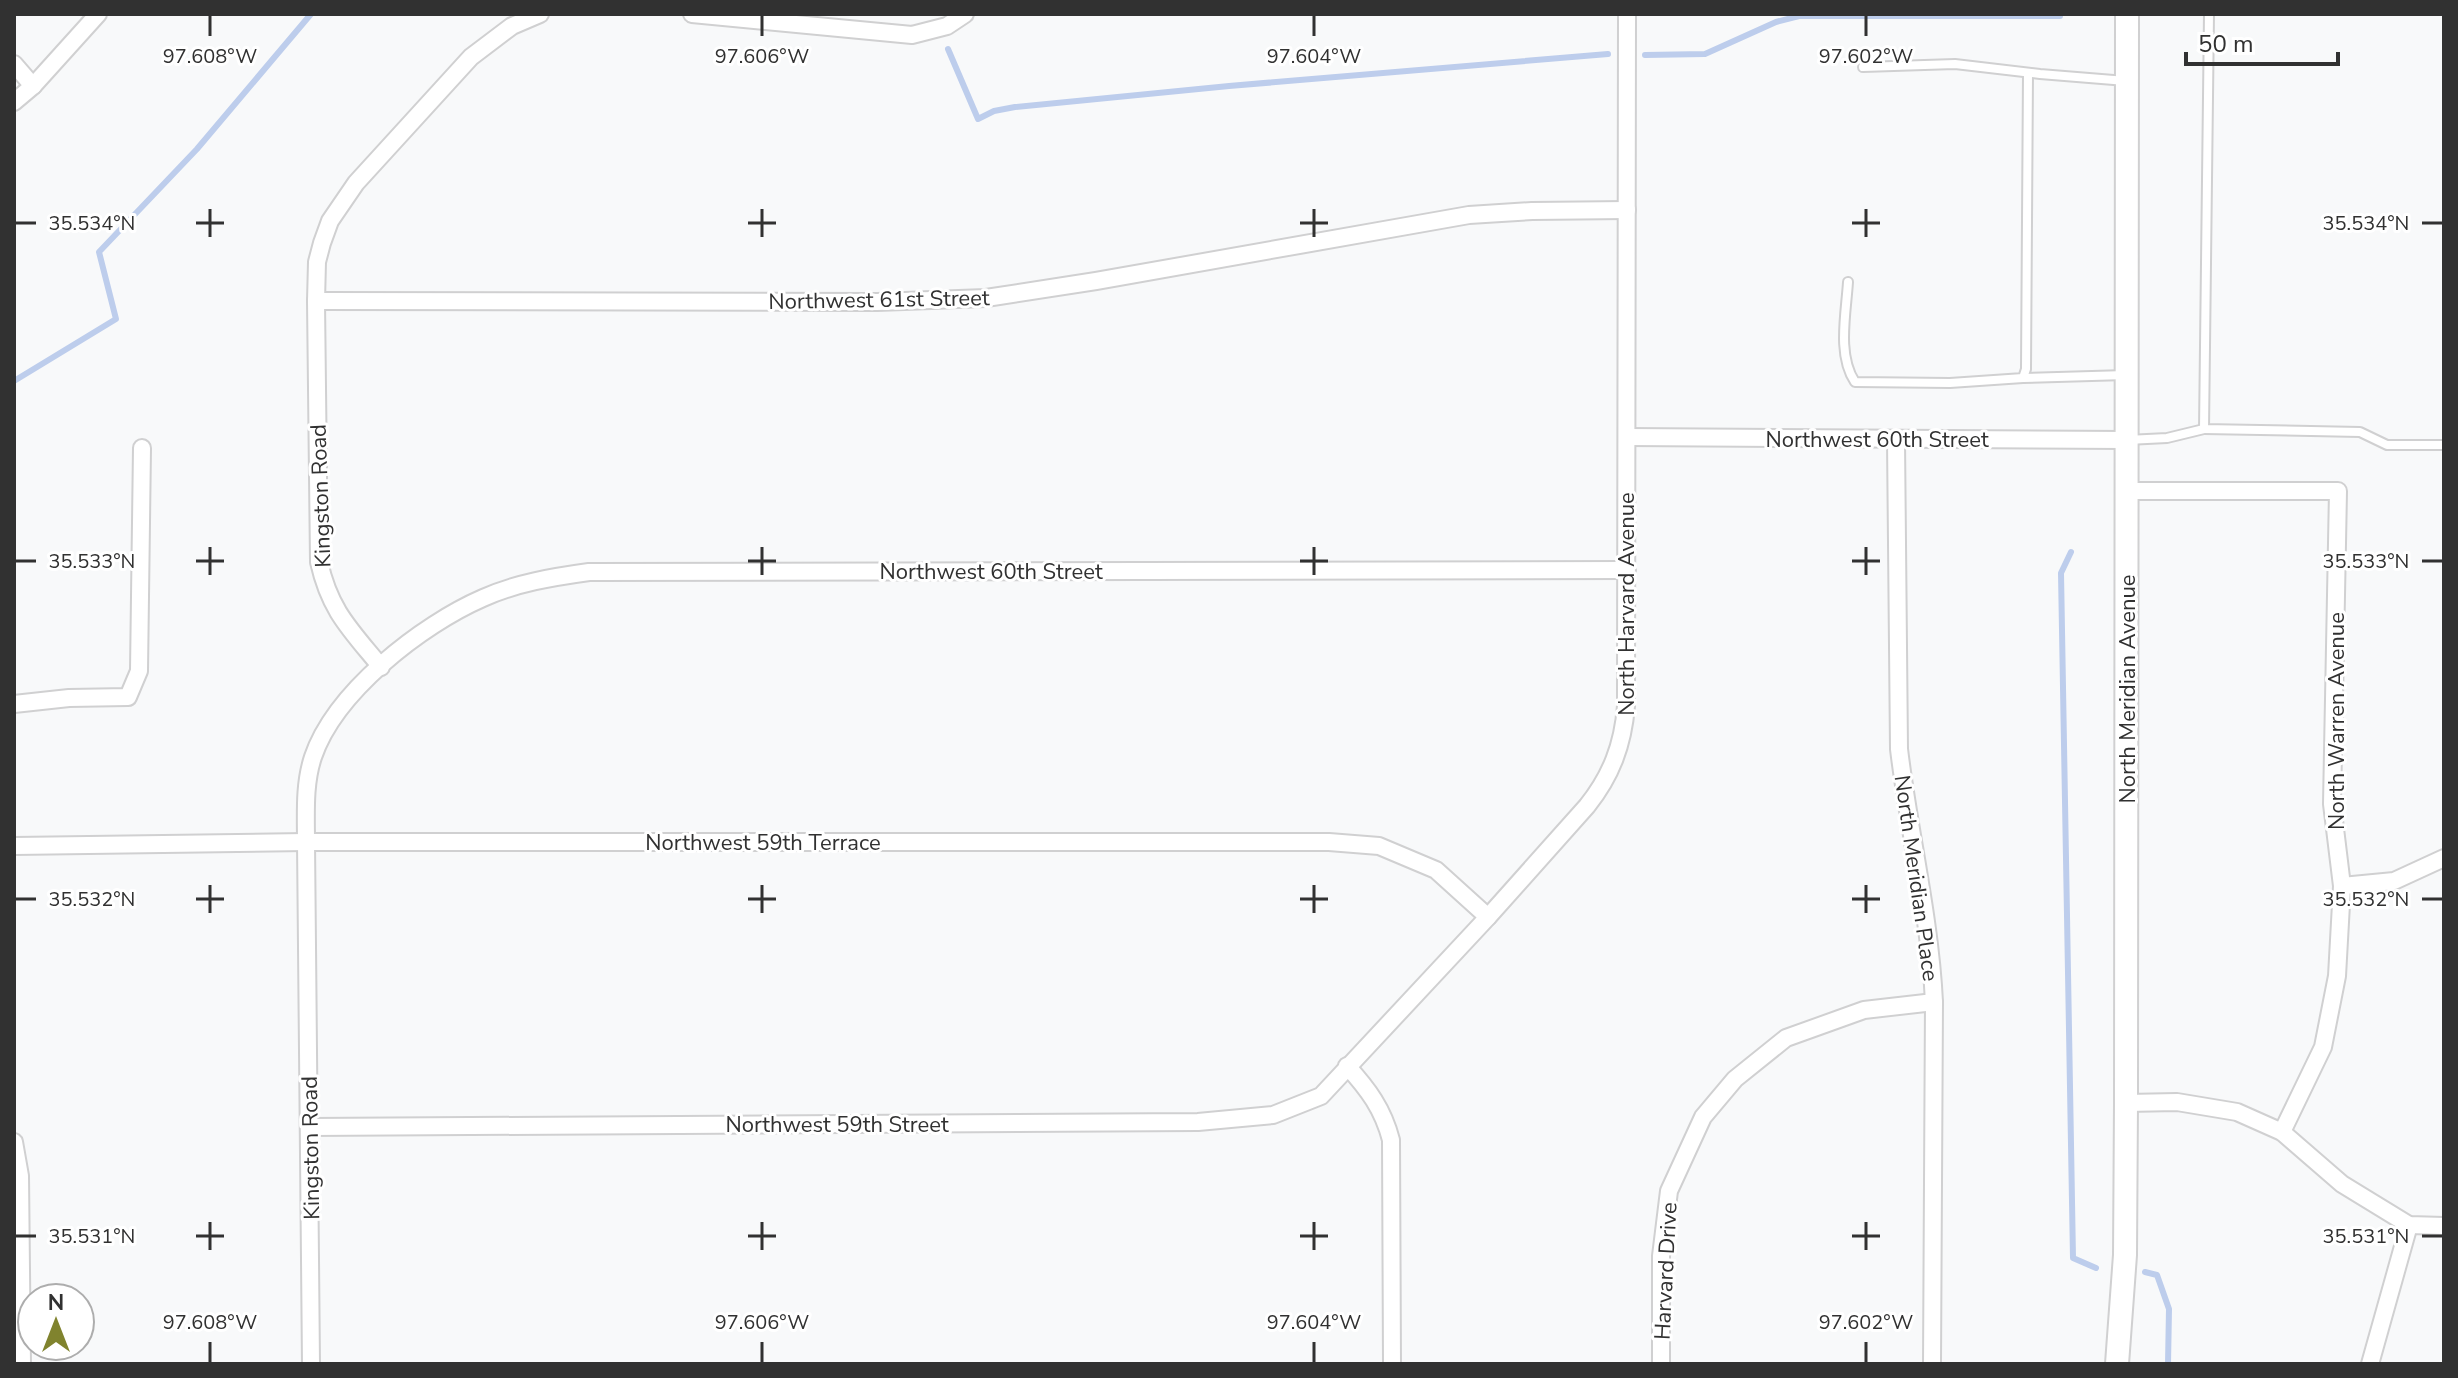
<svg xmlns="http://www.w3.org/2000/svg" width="2458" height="1378" viewBox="0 0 2458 1378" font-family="'Nunito Sans',sans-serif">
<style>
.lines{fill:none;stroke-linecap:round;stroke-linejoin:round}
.stream{stroke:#bdcdec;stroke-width:6}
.lane-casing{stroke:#d0d0d1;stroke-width:12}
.street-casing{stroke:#d0d0d1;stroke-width:20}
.secondary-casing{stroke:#d0d0d1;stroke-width:26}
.lane{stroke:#fff;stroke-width:8}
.street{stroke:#fff;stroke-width:16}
.secondary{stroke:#fff;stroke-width:22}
.ticks{fill:none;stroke:#313131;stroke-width:3}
.labels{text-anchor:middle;stroke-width:6;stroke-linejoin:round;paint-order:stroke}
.street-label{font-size:22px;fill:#313131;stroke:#fff}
.ticks-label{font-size:20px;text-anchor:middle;fill:#313131;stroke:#fff;stroke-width:6;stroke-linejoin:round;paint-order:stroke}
</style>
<rect width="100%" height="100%" fill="#f8f9fa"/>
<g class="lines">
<g class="stream">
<polyline points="948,49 978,119 994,111 1015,107 1229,86 1608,54"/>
<polyline points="1645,55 1705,54 1776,22 1799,16 2060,16"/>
<polyline points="14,381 116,319 99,252 197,149 311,14"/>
<polyline points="2071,552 2061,573 2073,1258 2096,1268"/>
<polyline points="2145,1272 2157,1275 2169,1309 2168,1364"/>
</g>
<defs>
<g id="lane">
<polyline points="2209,14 2204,429 2360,432 2387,445 2444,445"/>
<polyline points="1863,67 1955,64 2040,74 2126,81"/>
<path d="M1848 282C1846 314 1837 355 1855 382L1950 383 2023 378 2026 369 2028 73"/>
<polyline points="2023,378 2126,375"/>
<polyline points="2127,440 2167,438 2204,429"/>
</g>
<g id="street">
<polyline points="692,14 912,35 947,26 965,14"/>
<polyline points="14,64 33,86"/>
<polyline points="14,102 33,86 98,14"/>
<polyline points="316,301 877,302 986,298 1096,281 1469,215 1532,211 1627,210"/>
<polyline points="1627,437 2126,440"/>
<path d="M1896 440 1899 749C1909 833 1930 917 1934 1002L1932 1364"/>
<polyline points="2127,491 2338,491 2332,804 2342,886 2337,976 2323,1047 2282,1132"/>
<path d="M381 667C350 629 330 611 319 562L316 301 317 262 322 243 330 221 356 183 471 57 512 26 540 14"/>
<polyline points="14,704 69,698 128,697 139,671 142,448"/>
<polyline points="14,846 306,842 1329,842 1379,846 1436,870 1488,917"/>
<polyline points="2342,886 2394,881 2444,858"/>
<path d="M1347 1066C1368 1089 1383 1109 1391 1140L1392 1364"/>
<polyline points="2126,1103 2177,1102 2237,1112 2282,1132 2342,1184 2409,1225 2444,1226"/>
<path d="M310 1127 1198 1122 1273 1115 1321 1096 1488 917 1587 806C1611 776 1623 745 1626 706L1627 14"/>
<polyline points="14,1142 20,1176 22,1364"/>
<path d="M311 1364 306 842C306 813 304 784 313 757 335 692 421 625 483 598 516 583 553 577 589 572L1627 570"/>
<polyline points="1661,1364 1661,1256 1669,1191 1703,1117 1735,1079 1786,1038 1864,1010 1934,1002"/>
<polyline points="2370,1364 2409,1225"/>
</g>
<polyline id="secondary" points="2117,1364 2125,1255 2126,1103 2127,14"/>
</defs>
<use href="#lane" class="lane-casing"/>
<use href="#street" class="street-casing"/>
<use href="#secondary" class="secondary-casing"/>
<use href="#lane" class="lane"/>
<use href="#street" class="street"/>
<use href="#secondary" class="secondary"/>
</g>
<path class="ticks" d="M210 16V36M762 16V36M1314 16V36M1866 16V36M210 209V237M762 209V237M1314 209V237M1866 209V237M16 223H36M196 223H224M748 223H776M1300 223H1328M1852 223H1880M2422 223H2442M210 547V575M762 547V575M1314 547V575M1866 547V575M16 561H36M196 561H224M748 561H776M1300 561H1328M1852 561H1880M2422 561H2442M210 885V913M762 885V913M1314 885V913M1866 885V913M16 899H36M196 899H224M748 899H776M1300 899H1328M1852 899H1880M2422 899H2442M210 1222V1250M762 1222V1250M1314 1222V1250M1866 1222V1250M16 1236H36M196 1236H224M748 1236H776M1300 1236H1328M1852 1236H1880M2422 1236H2442M210 1342V1362M762 1342V1362M1314 1342V1362M1866 1342V1362"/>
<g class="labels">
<g class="street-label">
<text transform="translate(879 299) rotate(-1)" y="8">Northwest 61st Street</text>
<text x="1877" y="447">Northwest 60th Street</text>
<text transform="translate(320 496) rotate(-92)" y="8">Kingston Road</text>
<text x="991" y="579">Northwest 60th Street</text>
<text transform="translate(1626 604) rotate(-90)" y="8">North Harvard Avenue</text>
<text transform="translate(2127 689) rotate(-90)" y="8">North Meridian Avenue</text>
<text transform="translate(2336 721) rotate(-90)" y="8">North Warren Avenue</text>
<text x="763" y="850">Northwest 59th Terrace</text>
<text transform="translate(1917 878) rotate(82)" y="8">North Meridian Place</text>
<text x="837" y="1132">Northwest 59th Street</text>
<text transform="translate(310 1148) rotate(-91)" y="8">Kingston Road</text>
<text transform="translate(1665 1271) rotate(-87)" y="8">Harvard Drive</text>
</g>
</g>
<g class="ticks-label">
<text x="210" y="63">97.608°W</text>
<text x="762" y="63">97.606°W</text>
<text x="1314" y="63">97.604°W</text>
<text x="1866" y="63">97.602°W</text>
<text x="92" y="230">35.534°N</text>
<text x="2366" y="230">35.534°N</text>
<text x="92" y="568">35.533°N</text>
<text x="2366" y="568">35.533°N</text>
<text x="92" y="906">35.532°N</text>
<text x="2366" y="906">35.532°N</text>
<text x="92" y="1243">35.531°N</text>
<text x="2366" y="1243">35.531°N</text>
<text x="210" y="1329">97.608°W</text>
<text x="762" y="1329">97.606°W</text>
<text x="1314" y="1329">97.604°W</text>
<text x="1866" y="1329">97.602°W</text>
</g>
<rect width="2458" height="1378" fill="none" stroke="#313131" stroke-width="32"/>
<g transform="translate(56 1322)"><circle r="38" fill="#ffffff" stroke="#adadad" stroke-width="2"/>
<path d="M0-6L14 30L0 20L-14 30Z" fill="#80832e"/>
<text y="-12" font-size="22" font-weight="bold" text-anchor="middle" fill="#313131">N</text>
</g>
<path d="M2186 52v12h152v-12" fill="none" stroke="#313131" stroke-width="4"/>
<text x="2198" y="52" font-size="24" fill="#313131" stroke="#ffffff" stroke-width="6" paint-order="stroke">50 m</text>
</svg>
